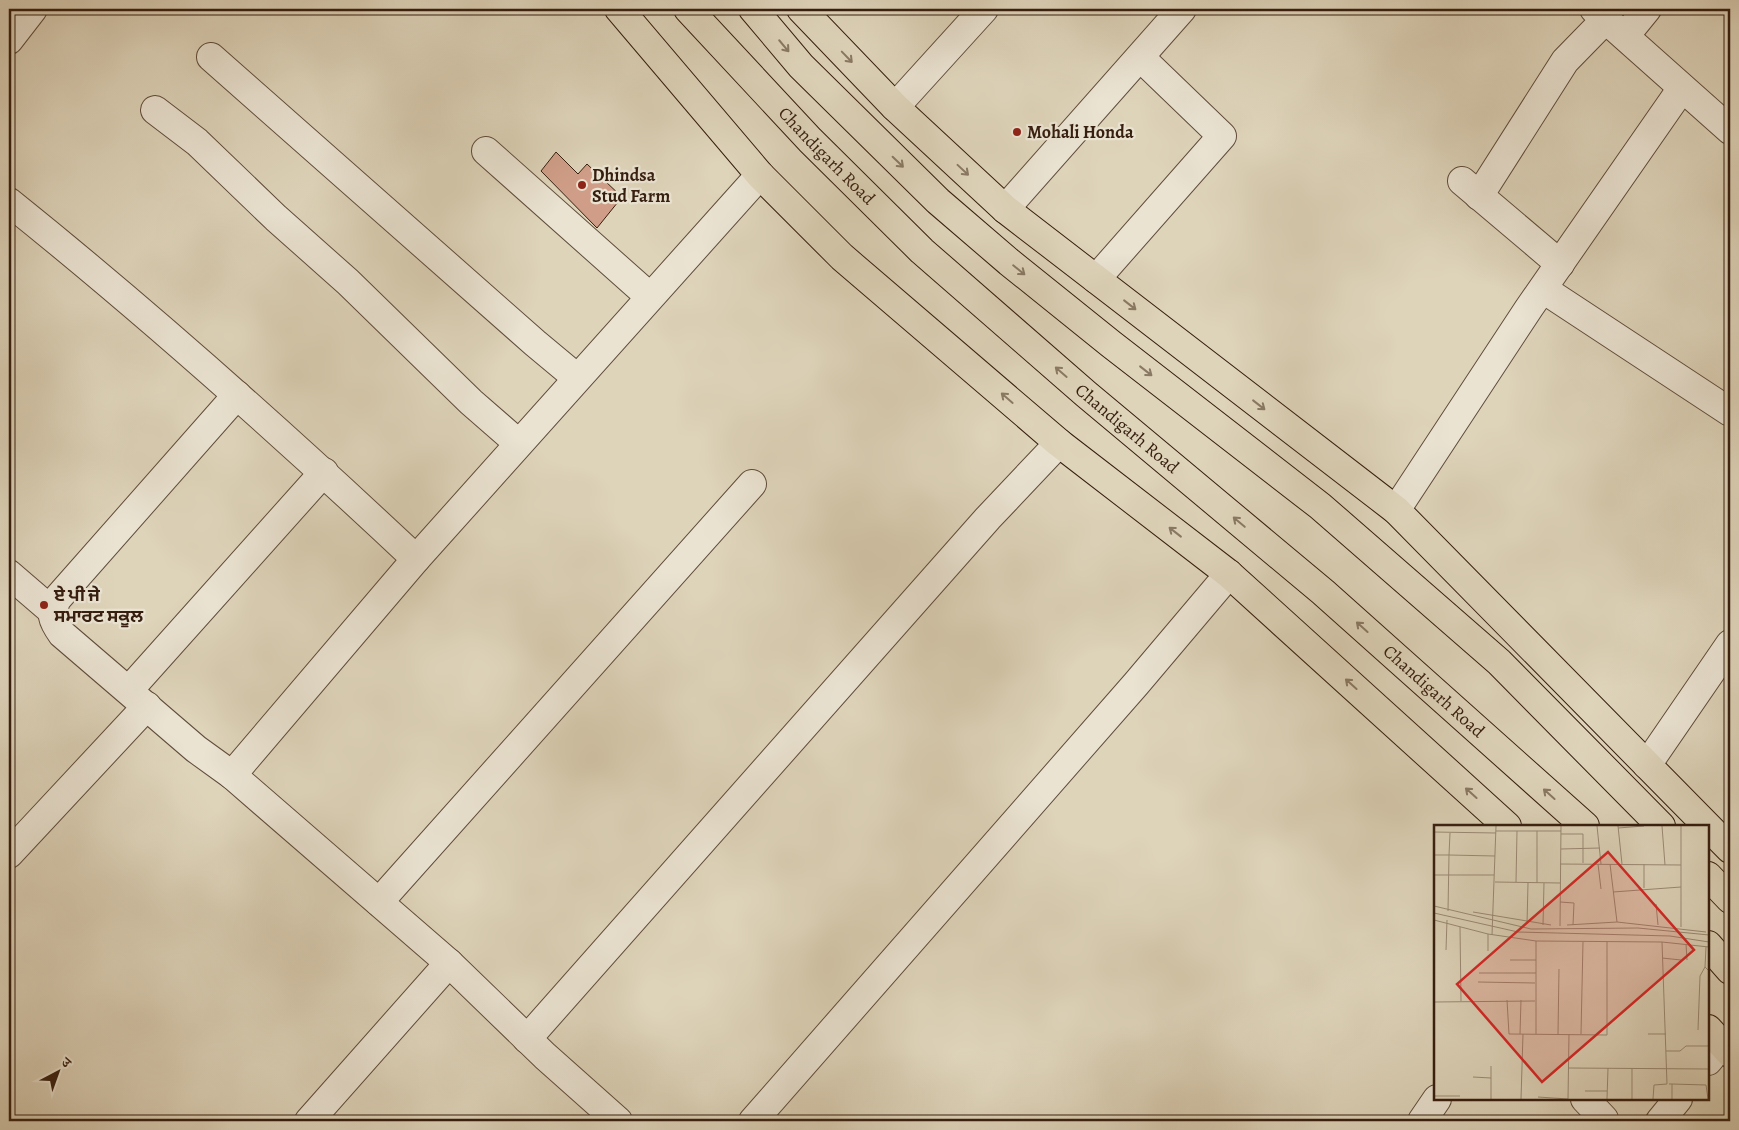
<svg xmlns="http://www.w3.org/2000/svg" width="1739" height="1130" viewBox="0 0 1739 1130" font-family="Alegreya,'Noto Serif Devanagari','Noto Sans Gurmukhi',serif">
<style>
.building{fill:#d09e88;stroke:#361e0f}
.lines{fill:none;stroke-linecap:round;stroke-linejoin:round}
.minor-casing{stroke:#604c3a;stroke-width:30}
.major-casing{stroke:#361e0f;stroke-width:30}
.highway-casing{stroke:#361e0f;stroke-width:30}
.minor{stroke:#eae3d2;stroke-width:28}
.major{stroke:#ded4ba;stroke-width:28}
.highway{stroke:#ded4ba;stroke-width:28}
.oneway{stroke:#8a7964}
.poi-dot{fill:#8f2418;stroke:#eae3d2;stroke-width:2}
.labels{text-anchor:middle;stroke-width:4.5;stroke-linejoin:round;paint-order:stroke}
.poi-label{font-size:18px;font-weight:bold;fill:#361e0f;stroke:#eae3d2;text-anchor:start}
.street-label{font-size:18px;fill:#361e0f;stroke:#eae3d2}
.inset-road{fill:none;stroke:#9b8b76;stroke-width:1}
.view{fill:#d62828;fill-opacity:0.15;stroke:#d62828;stroke-width:2.5}
.inset-edge{fill:none;stroke:#361e0f;stroke-width:2.5}
</style>
<rect width="100%" height="100%" fill="#ded4ba"/>
<filter id="stains"><feTurbulence type="fractalNoise" baseFrequency=".004" numOctaves="4"/><feColorMatrix values="0 0 0 0 .2 0 0 0 0 .09 0 0 0 0 .02 0 0 0 .5 -.17"/></filter>
<radialGradient id="worn" r=".72"><stop offset=".6" stop-color="#630" stop-opacity="0"/><stop offset="1" stop-color="#630" stop-opacity=".3"/></radialGradient>
<polygon class="building" points="556,152 578,174 587,164 622,197 597,228 541,171"/>
<g class="lines">
<defs>
<g id="minor">
<polyline points="1594,9 1730,130"/>
<polyline points="1625,36 1647,9"/>
<polyline points="9,40 33,9"/>
<polyline points="211,57 535,343 577,378"/>
<polyline points="895,107 984,9"/>
<polyline points="155,110 197,142 276,218 348,282 471,402 518,443"/>
<polyline points="486,151 649,296"/>
<polyline points="1462,181 1560,264"/>
<polyline points="1479,196 1565,61 1606,19"/>
<path d="M9 202C150 315 284 435 416 559"/>
<polyline points="1005,209 1182,9"/>
<polyline points="1096,279 1222,136 1141,58"/>
<polyline points="1543,289 1730,412"/>
<path d="M237 395 57 599C50 615 52 620 62 634L196 749 232 775 449 963 545 1056 618 1121"/>
<polyline points="1396,510 1529,308 1682,88"/>
<polyline points="9,574 52,611"/>
<polyline points="129,690 324,472"/>
<polyline points="1647,765 1730,644"/>
<polyline points="232,775 416,559 760,175"/>
<polyline points="9,854 147,706"/>
<polyline points="379,902 752,484"/>
<polyline points="527,1039 988,518 1059,443"/>
<polyline points="1708,1061 1722,1044"/>
<polyline points="1585,1099 1604,1119"/>
<polyline points="309,1121 449,963"/>
<polyline points="753,1121 1136,684 1229,574"/>
<polyline points="1422,1121 1437,1099"/>
<polyline points="1660,1121 1678,1099"/>
</g>
<g id="major">
<polyline points="619,9 760,175 842,257 1059,443 1229,574 1507,826"/>
<polyline points="801,9 895,107 1005,209 1396,510 1730,849"/>
<polyline points="1708,1029 1730,1053"/>
</g>
<g id="highway">
<path id="s1" d="M688 9 810 140 922 251 1086 394 1323 592 1585 826"/>
<polyline points="753,9 801,66 938,201 1009,262 1111,344 1320,506 1499,662 1661,826"/>
<polyline points="1708,876 1730,899"/>
<polyline points="1708,945 1730,970"/>
</g>
</defs>
<use href="#minor" class="minor-casing"/>
<use href="#major" class="major-casing"/>
<use href="#highway" class="highway-casing"/>
<use href="#minor" class="minor"/>
<use href="#major" class="major"/>
<use href="#highway" class="highway"/>
</g>
<defs><path id="oneway-shaft" d="M-6 0H5M1.5-3L5.5 0L1.5 3" fill="none" stroke-width="1.6" stroke-linecap="round" stroke-linejoin="round" transform="scale(1.25)"/></defs>
<g class="oneway">
<use href="#oneway-shaft" transform="translate(784 46) rotate(50)"/>
<use href="#oneway-shaft" transform="translate(847 57) rotate(46)"/>
<use href="#oneway-shaft" transform="translate(898 162) rotate(44)"/>
<use href="#oneway-shaft" transform="translate(963 170) rotate(43)"/>
<use href="#oneway-shaft" transform="translate(1019 270) rotate(39)"/>
<use href="#oneway-shaft" transform="translate(1130 305) rotate(38)"/>
<use href="#oneway-shaft" transform="translate(1146 371) rotate(38)"/>
<use href="#oneway-shaft" transform="translate(1061 372) rotate(-139)"/>
<use href="#oneway-shaft" transform="translate(1007 398) rotate(-139)"/>
<use href="#oneway-shaft" transform="translate(1259 405) rotate(38)"/>
<use href="#oneway-shaft" transform="translate(1239 522) rotate(-140)"/>
<use href="#oneway-shaft" transform="translate(1175 532) rotate(-142)"/>
<use href="#oneway-shaft" transform="translate(1362 627) rotate(-138)"/>
<use href="#oneway-shaft" transform="translate(1351 684) rotate(-138)"/>
<use href="#oneway-shaft" transform="translate(1471 793) rotate(-138)"/>
<use href="#oneway-shaft" transform="translate(1549 794) rotate(-138)"/>
</g>
<g class="poi-dot">
<circle cx="1017" cy="132" r="5"/>
<circle cx="582" cy="185" r="5"/>
<circle cx="44" cy="605" r="5"/>
</g>
<g class="labels">
<g class="poi-label">
<text x="1027" y="138">Mohali Honda</text>
<text x="592" y="181">Dhindsa<tspan x="592" dy="21">Stud Farm</tspan></text>
<text x="54" y="601">ਏ ਪੀ ਜੇ<tspan x="54" dy="21">ਸਮਾਰਟ ਸਕੂਲ</tspan></text>
</g>
<g class="street-label">
<text dy="6" stroke="none"><textPath href="#s1" startOffset="202">Chandigarh Road</textPath></text>
<text dy="6" stroke="none"><textPath href="#s1" startOffset="608">Chandigarh Road</textPath></text>
<text dy="6" stroke="none"><textPath href="#s1" startOffset="1012">Chandigarh Road</textPath></text>
</g>
</g>
<g transform="translate(1434 825)">
<rect width="275" height="275" fill="#ded4ba"/>
<path class="inset-road" d="M163 1 167 39M184 1 188 39M228 1 231 40M184 3 210 1M62 6H127M0 7 62 8M127 9H149V38M127 24 166 23M0 30H15L16 8M126 39 247 40M164 39 167 64M176 39 183 97M210 39V63M0 50H60M61 57 126 58M82 57 83 6M103 58V6M179 67 247 62M126 77 140 78 139 100M222 79 224 100M0 81 97 104 204 103 275 110M14 86 15 30 61 31M39 87 117 100M0 88 84 107 236 111 275 117M0 95 54 109 102 116 228 117 275 122M93 99 94 58M109 100 110 58M133 100 183 97 272 107M126 101 127 1M26 102 27 176M247 102V1M54 109V126M58 110 62 1M252 119 253 135M272 122 271 142 275 146M12 125 13 95M228 133 247 135M76 135H102M45 148H102M44 157 101 158M73 175 75 209 173 210V116M0 177 101 176M264 205 266 151 271 142M86 209 87 175M102 209V116M124 209 125 144M147 209 149 117M214 209H232M232 226H246L252 221H275M57 241V274M135 243 275 244M198 243V274M39 252 57 253M235 259H238V274M238 259 272 260 274 274M151 266H173M0 271H26M104 272 134 274M87 274 89 209M134 274 135 209M173 274 174 243M219 274 220 260 233 259 228 117"/>
<path class="view" d="M174 27 260 125 108 257 23 159Z"/>
<rect width="275" height="275" class="inset-edge"/>
</g>
<rect width="1739" height="1130" fill="none" stroke="#ded4ba" stroke-width="30"/>
<rect x="10" y="10" width="1719" height="1110" fill="none" stroke="#361e0f" stroke-width="2.5"/>
<rect x="15" y="15" width="1709" height="1100" fill="none" stroke="#361e0f"/>
<g transform="translate(58 1072) rotate(41)" stroke="#eae3d2" stroke-width="4" paint-order="stroke">
<path d="M0-4L9 19L0 12L-9 19Z" fill="#361e0f"/>
<text y="-8" font-size="14" font-weight="bold" text-anchor="middle" fill="#361e0f">उ</text>
</g>
<rect width="100%" height="100%" filter="url(#stains)"/>
<rect width="100%" height="100%" fill="url(#worn)"/>
</svg>
